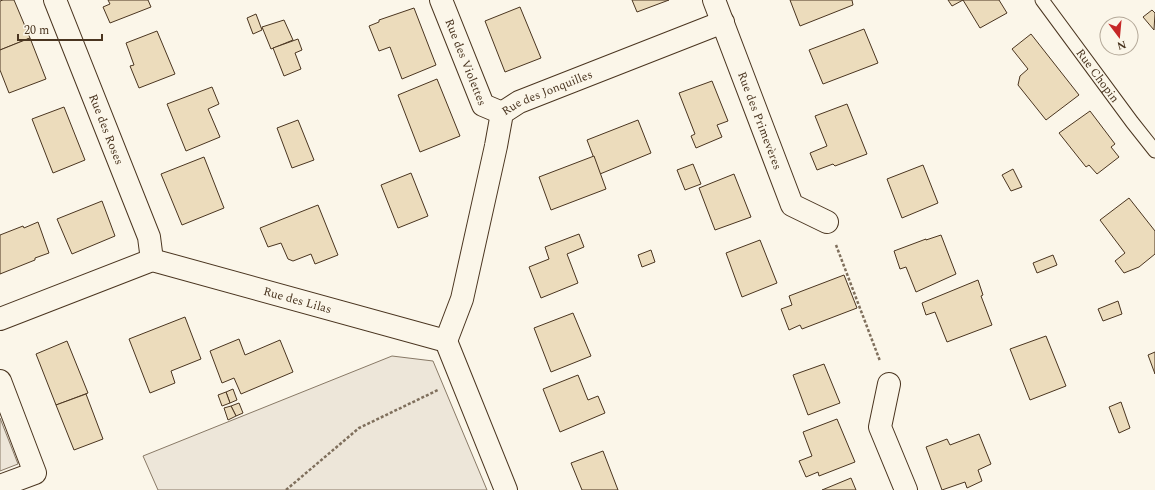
<svg xmlns="http://www.w3.org/2000/svg" width="1155" height="490" viewBox="0 0 1155 490" font-family="Spectral,serif">
<style>
.green{fill:#ede6d9;stroke:#887966}
.building{fill:#ecdcbc;stroke:#4a3520}
.lines{fill:none;stroke-linecap:round;stroke-linejoin:round}
.service-casing{stroke:#4a3520;stroke-width:15}
.minor-casing{stroke:#4a3520;stroke-width:24}
.path{stroke:#7f6f5c;stroke-width:2.5;stroke-dasharray:3 2;stroke-linecap:butt}
.service{stroke:#fbf6e9;stroke-width:13}
.minor{stroke:#fbf6e9;stroke-width:22}
.labels{text-anchor:middle;stroke-width:3;stroke-linejoin:round;paint-order:stroke}
.street-label{font-size:12px;fill:#4a3520;stroke:#fbf6e9}
</style>
<rect width="100%" height="100%" fill="#fbf6e9"/>
<g class="green">
<polygon points="392,356 433,361 487,490 158,490 143,456"/>
<polygon points="0,418 18,464 0,471"/>
</g>
<g class="building">
<polygon points="3,0 14,0 30,38 0,50 0,1"/>
<polygon points="108,0 148,0 151,7 110,23 103,7 110,4"/>
<polygon points="632,0 669,0 637,12"/>
<polygon points="790,0 852,0 853,5 800,26"/>
<polygon points="948,0 999,0 1007,13 980,28 963,0 952,6"/>
<polygon points="520,7 541,58 505,72 485,21"/>
<polygon points="414,8 436,65 402,79 390,47 379,51 369,26 379,22 379,20"/>
<polygon points="1152,10 1155,13 1154,30 1143,17"/>
<polygon points="256,14 262,30 253,34 247,18"/>
<polygon points="284,20 293,40 271,49 262,27"/>
<polygon points="864,29 878,63 823,84 809,50"/>
<polygon points="157,31 175,74 139,88 130,66 134,65 126,43"/>
<polygon points="1031,34 1079,95 1046,120 1018,85 1020,76 1028,69 1012,49"/>
<polygon points="30,38 46,79 9,93 0,70 0,50"/>
<polygon points="298,39 302,50 295,53 301,69 284,76 273,48"/>
<polygon points="437,79 460,136 420,152 398,95"/>
<polygon points="712,81 728,121 717,125 722,137 696,148 691,136 695,134 679,93"/>
<polygon points="212,87 219,104 208,109 220,137 186,151 167,104"/>
<polygon points="847,104 867,154 835,166 833,164 817,170 810,153 827,146 815,116"/>
<polygon points="64,107 85,160 53,173 32,119"/>
<polygon points="1090,111 1115,144 1111,147 1119,157 1097,174 1089,165 1086,167 1059,133"/>
<polygon points="298,120 314,160 292,168 277,128"/>
<polygon points="638,120 651,153 600,174 587,140"/>
<polygon points="594,156 606,189 551,210 539,177"/>
<polygon points="204,157 224,208 182,225 161,174"/>
<polygon points="693,164 701,184 685,190 677,170"/>
<polygon points="923,165 938,203 902,218 887,179"/>
<polygon points="1013,169 1022,187 1011,191 1002,175"/>
<polygon points="411,173 428,216 398,228 381,185"/>
<polygon points="734,174 751,217 715,230 699,188"/>
<polygon points="1129,198 1155,231 1155,254 1139,267 1124,273 1115,261 1125,253 1100,220"/>
<polygon points="102,201 115,236 72,254 57,219"/>
<polygon points="318,205 338,255 315,264 311,254 293,261 288,259 281,243 268,247 260,228"/>
<polygon points="38,222 49,253 35,258 35,260 0,274 0,235 23,226 24,228"/>
<polygon points="579,234 584,247 567,254 578,283 541,298 529,267 549,259 545,247"/>
<polygon points="941,235 956,274 916,292 906,267 900,269 894,251 926,239 926,240"/>
<polygon points="760,240 777,283 742,297 726,253"/>
<polygon points="651,250 655,262 642,267 638,255"/>
<polygon points="1053,255 1057,265 1037,273 1033,263"/>
<polygon points="844,275 857,308 802,329 800,325 789,330 781,309 792,305 789,296"/>
<polygon points="978,280 983,295 981,296 992,325 947,342 935,312 926,315 922,303"/>
<polygon points="1118,301 1122,314 1103,321 1098,309"/>
<polygon points="573,313 591,356 551,372 534,328"/>
<polygon points="185,317 201,359 171,371 175,383 150,393 129,339"/>
<polygon points="1046,336 1066,386 1030,400 1010,349"/>
<polygon points="239,339 245,355 280,340 293,372 241,394 234,378 222,383 210,351"/>
<polygon points="67,341 88,393 56,405 36,354"/>
<polygon points="1155,352 1155,374 1148,355"/>
<polygon points="824,364 840,403 808,415 793,375"/>
<polygon points="578,375 588,400 598,396 605,413 560,432 543,389"/>
<polygon points="233,389 237,400 230,403 226,392"/>
<polygon points="226,392 230,403 222,406 218,395"/>
<polygon points="86,394 103,439 74,450 56,405"/>
<polygon points="1121,402 1130,428 1119,433 1109,407"/>
<polygon points="239,403 243,413 236,416 231,406"/>
<polygon points="231,406 236,416 228,420 224,408"/>
<polygon points="837,419 855,462 819,476 818,472 806,477 799,461 812,456 803,432"/>
<polygon points="979,434 991,464 978,470 982,481 967,488 965,482 942,490 926,447 947,439 950,445"/>
<polygon points="603,451 618,490 582,490 571,463"/>
<polygon points="851,478 856,490 822,490"/>
</g>
<g class="lines">
<defs>
<g id="service">
<path id="s1" d="M1042 0 1132 122 1155 151"/>
</g>
<g id="minor">
<path id="s2" d="M55 0 149 237 152 260"/>
<path id="s3" d="M441 0 483 105 502 113"/>
<path id="s4" d="M714 0 792 205 827 222"/>
<path id="s5" d="M0 319 152 260 446 341 506 490"/>
<path id="s6" d="M446 341 462 299 496 146 502 113 519 102 723 22"/>
<polyline points="0,381 35,473 0,486"/>
<polyline points="889,384 880,427 906,490"/>
</g>
</defs>
<use href="#service" class="service-casing"/>
<use href="#minor" class="minor-casing"/>
<g class="path">
<polyline points="836,245 880,361"/>
<polyline points="286,490 359,428 438,390"/>
</g>
<use href="#service" class="service"/>
<use href="#minor" class="minor"/>
</g>
<g class="labels">
<g class="street-label">
<text dy="4" stroke="none"><textPath href="#s3" startOffset="67">Rue des Violettes</textPath></text>
<text dy="4" stroke="none"><textPath href="#s1" startOffset="94">Rue Chopin</textPath></text>
<text dy="4" stroke="none"><textPath href="#s6" startOffset="285">Rue des Jonquilles</textPath></text>
<text dy="4" stroke="none"><textPath href="#s4" startOffset="129">Rue des Primevères</textPath></text>
<text dy="4" stroke="none"><textPath href="#s2" startOffset="139">Rue des Roses</textPath></text>
<text dy="4" stroke="none"><textPath href="#s5" startOffset="314">Rue des Lilas</textPath></text>
</g>
</g>
<g transform="translate(1119 36) rotate(164)"><circle r="19" fill="#fbf6e9" stroke="#b4a999"/>
<path d="M0-3L7 15L0 10L-7 15Z" fill="#c62828"/>
<text y="-6" font-size="11" font-weight="bold" text-anchor="middle" fill="#4a3520">N</text>
</g>
<path d="M18 34v6h84v-6" fill="none" stroke="#4a3520" stroke-width="2"/>
<text x="24" y="34" font-size="12" fill="#4a3520" stroke="#fbf6e9" stroke-width="3" paint-order="stroke">20 m</text>
</svg>
